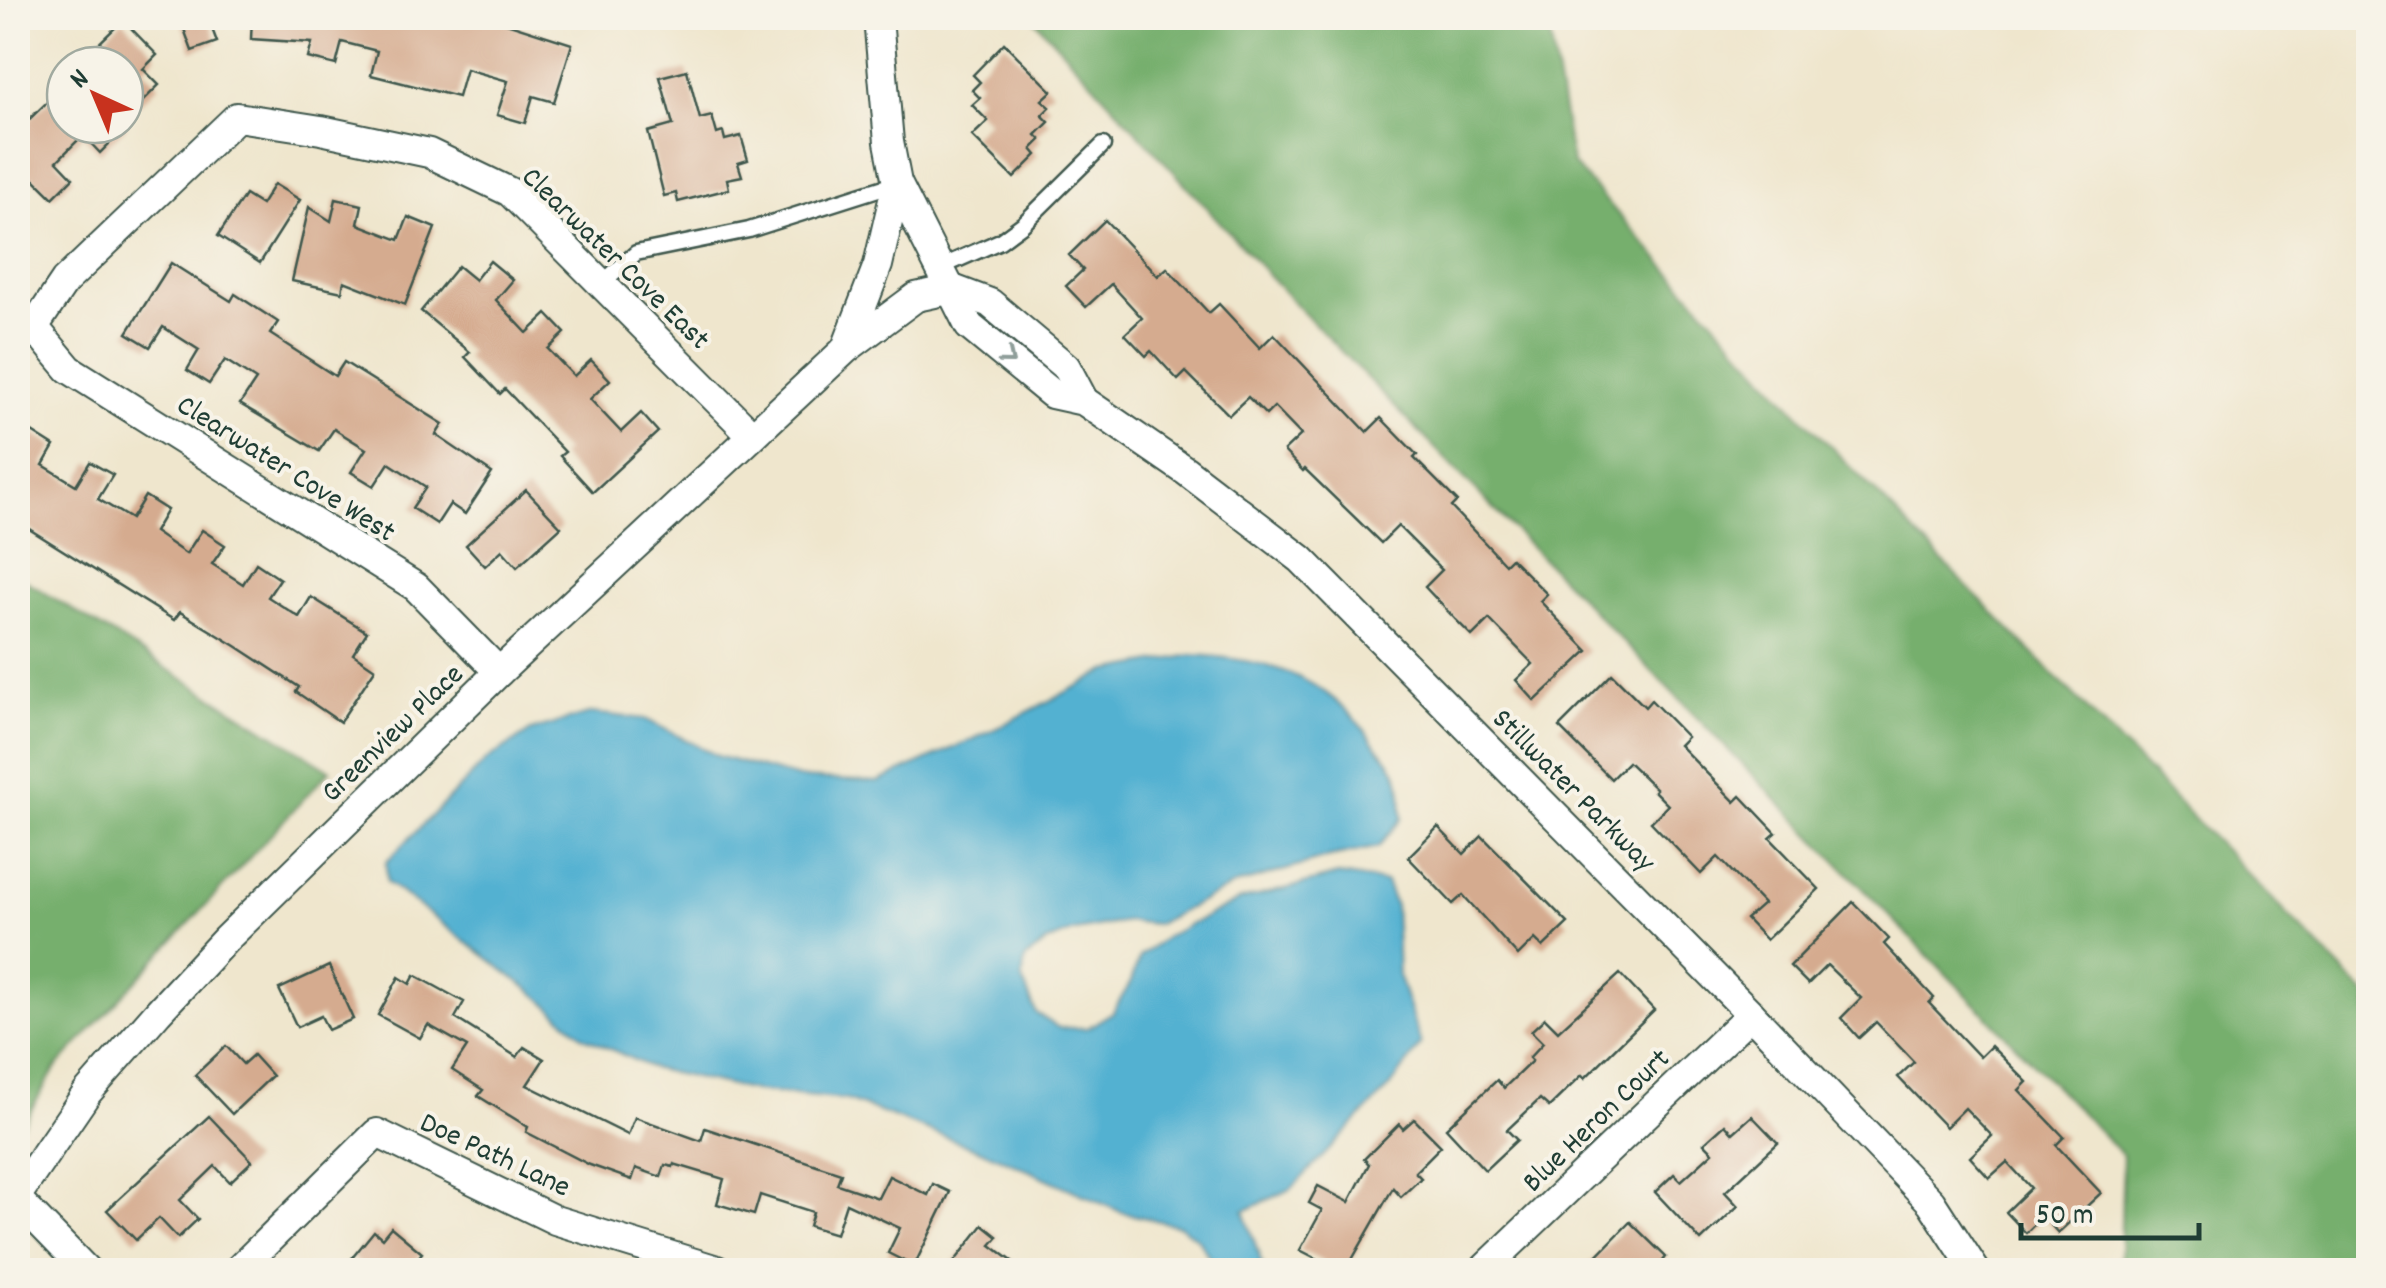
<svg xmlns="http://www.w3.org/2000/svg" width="2386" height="1288" viewBox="0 0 2386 1288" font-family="Dekko,sans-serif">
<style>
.forest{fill:#76af6d;stroke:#4a7650;stroke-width:2.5}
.water{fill:#52b1d1;stroke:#387782;stroke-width:2.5}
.building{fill:#d5ab8f}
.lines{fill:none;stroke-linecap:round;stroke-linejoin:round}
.lane-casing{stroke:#3e564b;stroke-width:19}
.street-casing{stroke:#3e564b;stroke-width:32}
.lane{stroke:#fff;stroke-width:14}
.street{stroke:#fff;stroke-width:28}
.oneway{stroke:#8f9e9a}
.labels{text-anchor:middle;stroke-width:8;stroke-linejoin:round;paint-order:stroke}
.street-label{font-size:30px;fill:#1f3d34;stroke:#f7f3e8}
</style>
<rect width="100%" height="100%" fill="#f7f3e8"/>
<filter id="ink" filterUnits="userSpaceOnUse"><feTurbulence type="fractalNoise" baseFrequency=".01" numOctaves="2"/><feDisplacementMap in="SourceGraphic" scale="20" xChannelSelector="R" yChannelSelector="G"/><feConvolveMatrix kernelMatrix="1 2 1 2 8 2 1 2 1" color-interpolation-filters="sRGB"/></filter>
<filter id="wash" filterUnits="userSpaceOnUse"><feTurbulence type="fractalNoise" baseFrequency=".0048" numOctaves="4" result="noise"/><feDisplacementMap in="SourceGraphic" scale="40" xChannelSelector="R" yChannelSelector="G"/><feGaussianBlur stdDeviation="2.25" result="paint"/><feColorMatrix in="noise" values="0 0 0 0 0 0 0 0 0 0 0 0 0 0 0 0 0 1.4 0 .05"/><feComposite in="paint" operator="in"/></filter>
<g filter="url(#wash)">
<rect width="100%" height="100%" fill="#efe6cd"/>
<g class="forest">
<polygon points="1033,18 1547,18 1572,163 1796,411 2368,997 2368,1270 2165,1270 2120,1262 2123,1156 1295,304"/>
<polygon points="18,576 330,770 55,1069 18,1132"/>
</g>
<path class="water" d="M1192 655C1269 659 1327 676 1373 741 1381 752 1396 766 1399 779 1402 791 1401 806 1402 818L1378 847 1330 857 1235 885 1156 924 1127 921 1071 932 1047 942 1025 959 1022 979 1036 1013 1059 1028H1087L1113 1012 1131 982 1140 956 1167 936 1238 901 1338 875 1386 882 1395 906 1398 975 1421 1044 1392 1085 1291 1189 1244 1211 1264 1270H1218L1197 1238 1180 1226 1121 1212 999 1157 847 1100 754 1091 654 1069 584 1037 538 996 387 882 386 862 487 760 531 731 592 713 645 719 720 757 799 778 878 782 989 732 1107 671Z"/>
<g id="blocks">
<g class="building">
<polygon points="180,18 208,18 217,42 192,51"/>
<polygon points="252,18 504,18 503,22 572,44 554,102 533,96 525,123 497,115 508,81 466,69 458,97 371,75 377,51 342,42 336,65 308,58 312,43 251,39"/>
<polygon points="123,20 157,55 143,69 159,85 139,105 125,91 125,65 99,65 88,54"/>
<polygon points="1004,43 1052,91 1042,100 1050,107 1042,115 1049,122 1036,135 1041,140 1032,149 1037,155 1014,178 972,136 988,121 972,105 980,98 972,90 980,82 973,75"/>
<polygon points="687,70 700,119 712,116 717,134 723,132 725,140 741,136 748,160 738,163 742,176 727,179 729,189 678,202 676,193 664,196 648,132 673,125 660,77"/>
<polygon points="65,85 65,125 128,125 100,153 83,135 57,161 73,178 53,198 30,175 18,188 18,130"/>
<polygon points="274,184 300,200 260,263 218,236 245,195 261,205"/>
<polygon points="336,199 362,205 358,224 399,240 408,217 435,228 405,305 344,281 342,292 292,281 309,207 331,221"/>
<polygon points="1105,220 1158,276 1167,268 1209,313 1219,304 1260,348 1274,334 1367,432 1381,418 1417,455 1414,458 1457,501 1451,507 1505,564 1511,558 1547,594 1540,601 1588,651 1535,701 1516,680 1533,664 1489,619 1472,636 1456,620 1425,587 1442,570 1398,526 1381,543 1305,469 1303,471 1284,451 1301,435 1274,407 1266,415 1248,397 1229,415 1186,372 1178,380 1151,351 1146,356 1125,334 1142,318 1111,284 1086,307 1066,286 1083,270 1069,255"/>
<polygon points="490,261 513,280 496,300 527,333 547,314 565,333 548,349 574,376 591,360 610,380 590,399 621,432 641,413 658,432 593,492 560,456 565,452 505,389 500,394 465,357 470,352 421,311 458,266 475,280"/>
<polygon points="171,263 231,301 235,294 278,322 270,334 335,376 344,362 443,424 436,435 492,473 465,514 450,504 437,524 412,508 426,487 389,463 374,486 351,472 366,449 334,429 319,451 240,404 256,380 225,360 209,384 187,370 199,350 163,327 150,347 127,333"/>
<polygon points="32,432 54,446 43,465 76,485 90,462 113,475 98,499 131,519 145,496 167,510 154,532 186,554 202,530 225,545 212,564 243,584 256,563 280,579 268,597 299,617 311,597 367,632 353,654 375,669 340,722 296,692 299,687 236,646 180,612 174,620 18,522 18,455"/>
<polygon points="526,490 561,527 517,567 502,550 485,566 466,545"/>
<polygon points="1612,674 1645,707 1651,700 1687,737 1679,745 1735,802 1741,796 1776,833 1770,838 1819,889 1766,940 1746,919 1763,904 1718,857 1701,874 1651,822 1668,805 1654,791 1656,789 1628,762 1611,779 1559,727"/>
<polygon points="1438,827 1464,854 1482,836 1568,923 1543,947 1535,939 1518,956 1463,895 1453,904 1408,857"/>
<polygon points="1853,902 1889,939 1884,944 1934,998 1929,1003 1980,1057 1991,1046 2027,1082 2019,1090 2064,1137 2056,1145 2101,1193 2058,1233 2043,1216 2026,1233 2006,1212 2031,1188 2007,1162 1989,1178 1970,1157 1992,1136 1965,1108 1946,1127 1898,1077 1914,1062 1876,1022 1859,1038 1841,1018 1861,998 1827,965 1808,984 1790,966"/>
<polygon points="329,966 353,1019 328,1030 321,1016 297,1027 279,989"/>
<polygon points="1620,974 1654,1010 1585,1078 1582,1075 1549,1107 1540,1099 1507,1130 1517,1140 1485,1170 1446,1128 1497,1080 1504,1088 1532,1061 1529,1058 1543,1043 1531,1031 1545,1018 1558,1031"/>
<polygon points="415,975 464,1002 455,1018 517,1057 524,1047 544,1059 527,1085 628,1135 635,1117 701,1141 705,1128 841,1173 837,1184 878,1198 889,1176 928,1195 933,1184 950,1192 914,1266 888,1253 900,1228 846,1203 836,1234 809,1226 813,1212 760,1195 754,1215 717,1204 724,1179 674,1164 673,1167 665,1165 661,1177 636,1168 632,1180 590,1165 526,1132 528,1127 478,1096 483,1090 452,1070 467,1047 428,1025 420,1038 378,1015 399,977 410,984"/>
<polygon points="226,1046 243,1064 253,1055 272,1076 232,1114 195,1075"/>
<polygon points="209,1116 252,1161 230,1182 215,1166 180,1200 198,1219 178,1238 159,1218 136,1240 107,1210"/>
<polygon points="1752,1116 1778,1143 1725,1192 1738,1206 1701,1241 1655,1192 1674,1174 1681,1181 1713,1152 1704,1143 1725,1124 1733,1133"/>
<polygon points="1414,1119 1441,1146 1415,1172 1421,1178 1401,1197 1393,1188 1346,1270 1339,1270 1300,1250 1322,1210 1309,1203 1318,1186 1349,1202 1369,1164 1364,1159 1399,1124 1403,1129"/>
<polygon points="1630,1222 1666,1257 1656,1270 1583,1270"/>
<polygon points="983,1225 998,1237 991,1245 1024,1270 948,1270"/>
<polygon points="391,1227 422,1253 408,1270 368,1270 352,1258 374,1231 382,1238"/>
</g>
</g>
</g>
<g filter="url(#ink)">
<use href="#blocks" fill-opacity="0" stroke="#3e564b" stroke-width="2.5"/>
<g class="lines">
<defs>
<g id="lane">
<polyline points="941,267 1000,241 1023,224 1103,145"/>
<polyline points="601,284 636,253 749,230 897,183"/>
</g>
<g id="street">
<polyline points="878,18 889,142 897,183 969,326 1052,394 1084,401 1186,471 1301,559 1751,1014 1931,1202 1975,1270"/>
<polyline points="953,289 990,303 1066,367 1084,401"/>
<polyline points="846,348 878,265 897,183"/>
<polyline points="499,672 416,587 69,369 34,327 65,281 237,117 321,130 429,153 510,192 751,434"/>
<polyline points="18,1194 87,1093 158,1012 225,940 499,672 846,349 916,297 953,289"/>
<polyline points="18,1200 86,1270"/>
<polyline points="238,1270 377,1133 555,1220 717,1270"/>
<polyline points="1483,1270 1751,1014"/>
</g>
</defs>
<use href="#lane" class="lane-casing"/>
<use href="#street" class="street-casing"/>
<use href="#lane" class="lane"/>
<use href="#street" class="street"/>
</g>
<defs><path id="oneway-chevron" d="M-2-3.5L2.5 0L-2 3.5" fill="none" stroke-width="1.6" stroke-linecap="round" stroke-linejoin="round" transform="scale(2.5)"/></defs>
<use class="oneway" href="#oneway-chevron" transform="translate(1008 358) rotate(39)"/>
</g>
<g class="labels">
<g class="street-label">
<text transform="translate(617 257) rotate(44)" y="10">Clearwater Cove East</text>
<text transform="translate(287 467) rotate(32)" y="10">Clearwater Cove West</text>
<text transform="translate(391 732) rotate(-44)" y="10">Greenview Place</text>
<text transform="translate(1575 789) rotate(45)" y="10">Stillwater Parkway</text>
<text transform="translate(1595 1119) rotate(-44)" y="10">Blue Heron Court</text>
<text transform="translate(496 1153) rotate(25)" y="10">Doe Path Lane</text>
</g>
</g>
<rect width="2386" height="1288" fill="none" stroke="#f7f3e8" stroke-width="60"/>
<g transform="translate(95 95) rotate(316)"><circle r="48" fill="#f7f3e8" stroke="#a1aaa0" stroke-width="2.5"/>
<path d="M0-8L18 38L0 25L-18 38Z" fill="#c8321e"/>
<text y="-15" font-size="28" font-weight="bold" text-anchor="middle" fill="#1f3d34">N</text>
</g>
<path d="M2021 1223v15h178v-15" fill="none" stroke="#1f3d34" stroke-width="5"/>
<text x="2036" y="1223" font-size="30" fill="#1f3d34" stroke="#f7f3e8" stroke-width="8" paint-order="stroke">50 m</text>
</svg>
